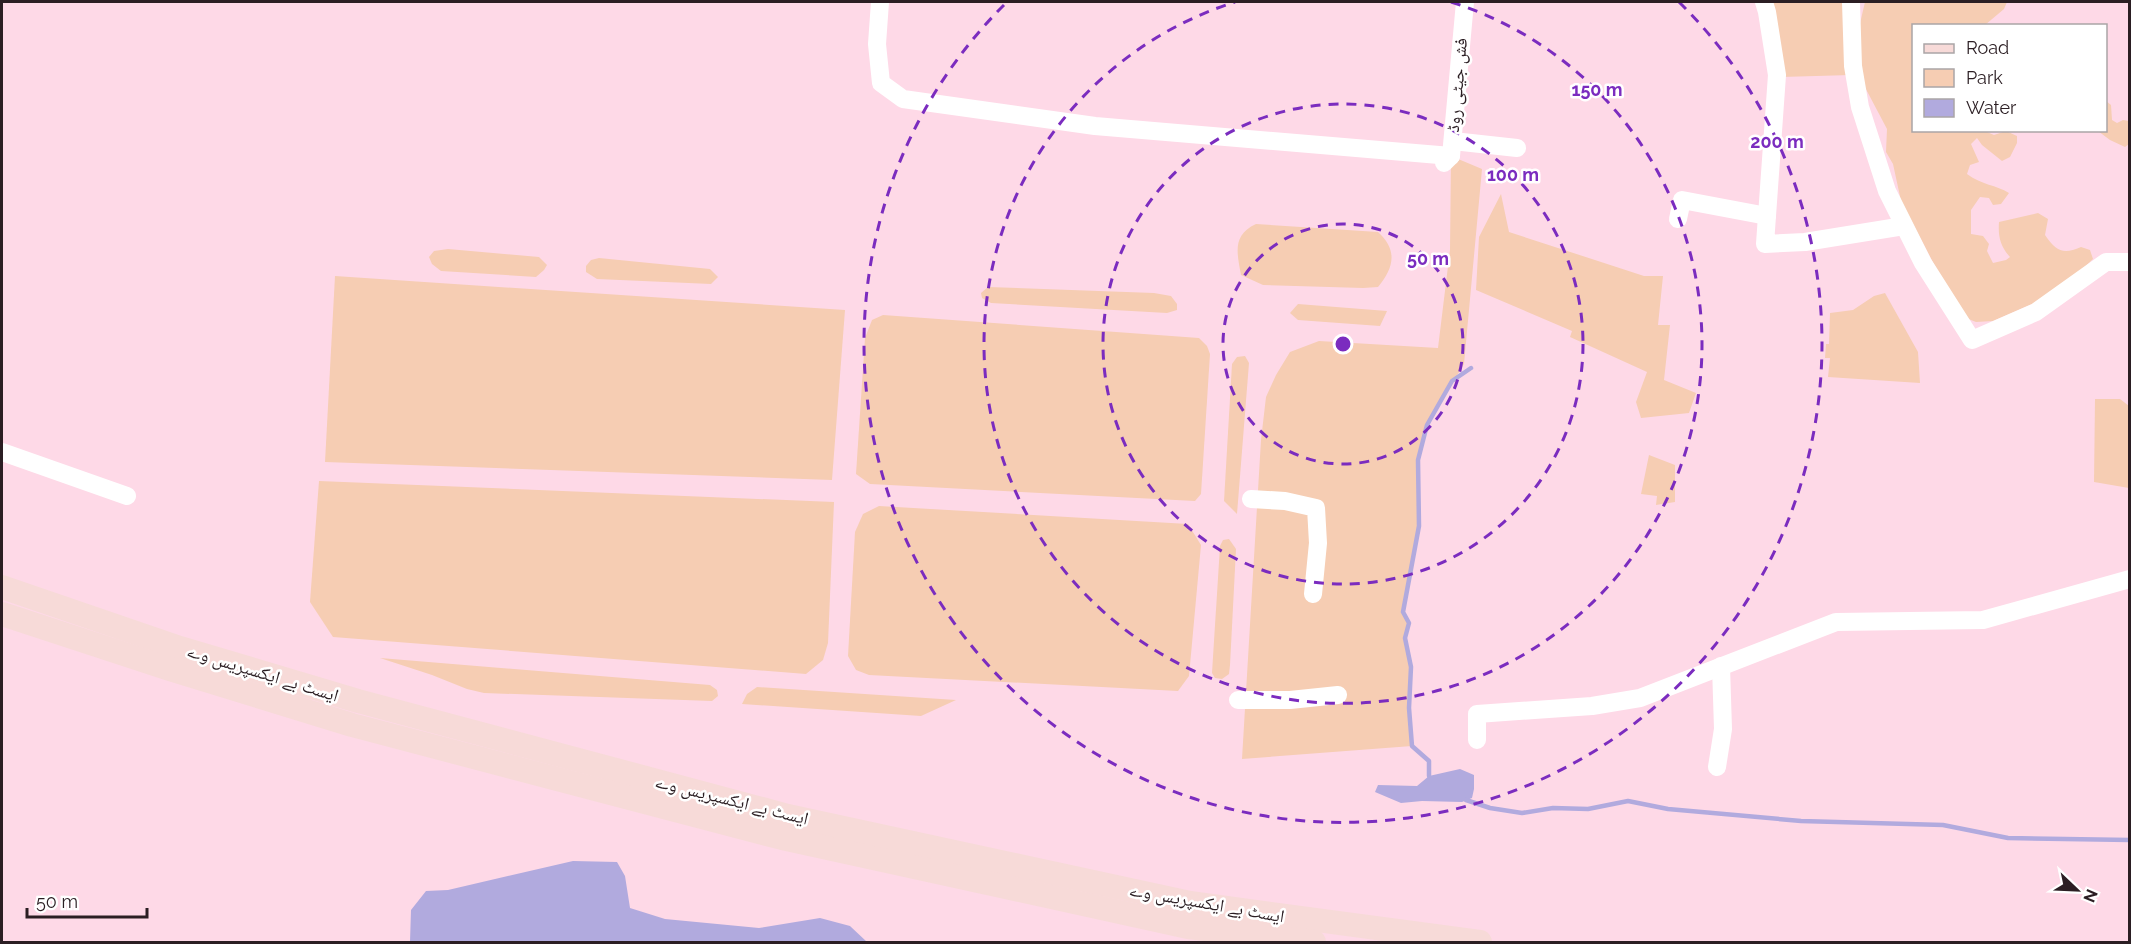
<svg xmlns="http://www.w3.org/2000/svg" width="2131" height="944" viewBox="0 0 2131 944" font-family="Raleway,'Noto Naskh Arabic',sans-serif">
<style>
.green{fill:#f6cdb3}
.water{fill:#b1aade}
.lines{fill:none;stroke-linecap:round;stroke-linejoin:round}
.stream{stroke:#b1aade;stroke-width:4.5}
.minor{stroke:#fff;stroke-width:18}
.major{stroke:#f7dad8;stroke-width:24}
.ring{fill:none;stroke:#7b2cbf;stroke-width:3;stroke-dasharray:10 8}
.labels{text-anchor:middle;stroke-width:5;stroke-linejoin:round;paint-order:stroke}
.street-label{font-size:18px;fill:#2b1e23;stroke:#fff}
.centre{fill:#7b2cbf;stroke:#fff;stroke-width:3}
.ring-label{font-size:18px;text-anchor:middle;font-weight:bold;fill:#7b2cbf;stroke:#fff;stroke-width:5;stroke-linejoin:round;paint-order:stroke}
</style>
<rect width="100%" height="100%" fill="#fed9e7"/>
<g class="green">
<polygon points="1770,2 1845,2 1851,75 1781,77"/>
<path d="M1865 2H2007L2004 9 1985 25 1914 26V130L1987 131V132L1994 135 2006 131 2017 136V143L2010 157 2002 161 1982 145 1977 138 1971 144 1979 162 1970 165 1967 174C1982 185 1996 185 2009 193L2001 204 1993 205 1989 198 1980 197 1971 210V234L1983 236 1989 244 1987 251 1993 263 2006 260 2010 257C2000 246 1998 236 1999 222L2038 213 2048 219 2045 235C2056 251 2063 255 2081 247L2090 250 2093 259 2064 287 2046 298 1993 321 1976 322 1961 316 1901 201 1893 164 1886 152 1887 129 1859 76 1858 32Z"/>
<polygon points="2106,101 2111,105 2112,120 2117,123 2123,120 2129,121 2129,144 2125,147 2110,140 2098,131 2106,130"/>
<polygon points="1451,156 1482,169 1464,364 1427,425 1418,460 1419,526 1403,612 1409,623 1405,638 1411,667 1409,708 1412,746 1242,759 1261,440 1266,397 1276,375 1290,352 1319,341 1438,348 1450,250"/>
<polygon points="1501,194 1509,232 1644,276 1663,276 1658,325 1670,325 1664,380 1696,393 1689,413 1641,418 1636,402 1647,372 1570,337 1572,331 1476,290 1479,237"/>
<path d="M1256 224 1378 232C1398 250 1394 268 1378 287L1363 288 1263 285 1241 275C1237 253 1232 235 1256 224Z"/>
<polygon points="448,249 539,257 547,265 544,270 536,277 441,271 432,264 429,257 434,251"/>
<polygon points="599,258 710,269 718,277 711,284 597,279 586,272 586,266 591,260"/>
<polygon points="335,276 845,310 832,480 325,462"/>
<polygon points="988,287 1154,293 1171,296 1177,304 1177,310 1167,313 991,303 982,298 981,293"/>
<polygon points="1885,293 1918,352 1920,383 1828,377 1830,358 1825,358 1826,344 1829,344 1830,313 1853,310 1874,296"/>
<polygon points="1298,304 1387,311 1380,326 1298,320 1290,313"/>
<polygon points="883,315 1199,338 1207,346 1210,354 1201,494 1195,501 870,484 856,474 865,338 872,320"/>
<polygon points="1245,356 1249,363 1237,514 1224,501 1232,364 1237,357"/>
<polygon points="2095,399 2120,399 2129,406 2129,488 2094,482"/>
<polygon points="1649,455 1675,465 1675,502 1656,505 1657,496 1641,494"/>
<polygon points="319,481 834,502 828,643 823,660 806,674 333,637 310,602"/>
<polygon points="879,506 1188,524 1201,545 1189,676 1178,691 869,675 856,670 848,656 855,532 863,514"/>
<polygon points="1229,539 1236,549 1230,665 1229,674 1222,679 1215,678 1212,673 1220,546 1223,540"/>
<polygon points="380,658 710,685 717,690 718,696 712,701 484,693 467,689 432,675"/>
<polygon points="757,687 956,700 921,716 742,704 747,694"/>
</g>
<g class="water">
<polygon points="1460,769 1474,775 1474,789 1472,798 1462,802 1422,801 1401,803 1375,792 1378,785 1417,786 1429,776"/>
<polygon points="573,861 617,862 625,876 630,908 665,919 759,928 820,918 850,926 867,942 410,942 411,910 426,891 448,890"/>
</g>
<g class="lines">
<g class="stream">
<polyline points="1429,776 1429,761 1412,746 1409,708 1411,667 1405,638 1409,623 1403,612 1419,526 1418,460 1427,425 1452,381 1471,368"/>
<polyline points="1466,800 1490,808 1522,813 1553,808 1588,809 1628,801 1668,809 1801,821 1943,825 2008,838 2130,840"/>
</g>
<g class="minor">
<polyline points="880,2 877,44 881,83 903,99 1095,126 1451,156"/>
<polyline points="1764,2 1767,12 1777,75 1765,244 1805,242 1904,226"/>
<polyline points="1851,2 1853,66 1860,107 1887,191 1923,263 1972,340 2036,312 2106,262 2130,262"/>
<polyline points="1453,141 1517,148"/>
<polyline points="1444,163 1451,156 1465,2"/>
<polyline points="1678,219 1682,200 1767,216"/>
<polyline points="2,452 127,496"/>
<polyline points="1251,499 1285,501 1316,508 1318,543 1313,594"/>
<polyline points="1238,700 1290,700 1338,695"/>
<polyline points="1477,740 1477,714 1592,706 1640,698 1836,622 1983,620 2130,579"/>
<polyline points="1717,767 1723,729 1721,666"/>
</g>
<g class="major">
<polyline points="2,587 180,648 358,701 788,816 1190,903 1480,942"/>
<polyline points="2,614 170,669 352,725 782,838 1188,927 1314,942"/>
</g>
</g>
<g class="ring">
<circle cx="1343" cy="344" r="120"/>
<circle cx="1343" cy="344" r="240"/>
<path d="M1451 2A359 359 0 1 1 1235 2"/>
<path d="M1679 2A479 479 0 1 1 1007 2"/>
</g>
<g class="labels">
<g class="street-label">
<text transform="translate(1457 85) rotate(-85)" y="6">فش جیٹی روڈ</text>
<text transform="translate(263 673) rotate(17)" y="6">ایسٹ بے ایکسپریس وے</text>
<text transform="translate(732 800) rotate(14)" y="6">ایسٹ بے ایکسپریس وے</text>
<text transform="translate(1207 903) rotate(10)" y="6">ایسٹ بے ایکسپریس وے</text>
</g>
</g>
<circle cx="1343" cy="344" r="9" class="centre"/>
<g class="ring-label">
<text x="1597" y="96">150 m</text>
<text x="1777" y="148">200 m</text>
<text x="1513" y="181">100 m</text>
<text x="1428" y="265">50 m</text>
</g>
<rect width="2131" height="944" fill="none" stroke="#2b1e23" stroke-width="6"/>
<rect x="1912" y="24" width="195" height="108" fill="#ffffff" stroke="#aaa5a7" stroke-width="1.5"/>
<rect x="1924" y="44" width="30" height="9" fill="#f7dad8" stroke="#aaa5a7" stroke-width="1.5"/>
<text x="1966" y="54" font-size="18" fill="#2b1e23">Road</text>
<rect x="1924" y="69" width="30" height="18" fill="#f6cdb3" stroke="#aaa5a7" stroke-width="1.5"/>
<text x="1966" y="84" font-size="18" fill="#2b1e23">Park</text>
<rect x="1924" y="99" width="30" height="18" fill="#b1aade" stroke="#aaa5a7" stroke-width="1.5"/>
<text x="1966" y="114" font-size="18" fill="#2b1e23">Water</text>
<g transform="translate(2077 890) rotate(113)" stroke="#ffffff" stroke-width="4.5" paint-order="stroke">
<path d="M0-4.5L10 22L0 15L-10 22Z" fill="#2b1e23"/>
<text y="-9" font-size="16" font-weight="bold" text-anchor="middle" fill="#2b1e23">N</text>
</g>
<path d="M27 908v9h120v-9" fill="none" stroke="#2b1e23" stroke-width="3"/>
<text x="36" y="908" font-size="18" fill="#2b1e23" stroke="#ffffff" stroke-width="4.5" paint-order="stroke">50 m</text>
</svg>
